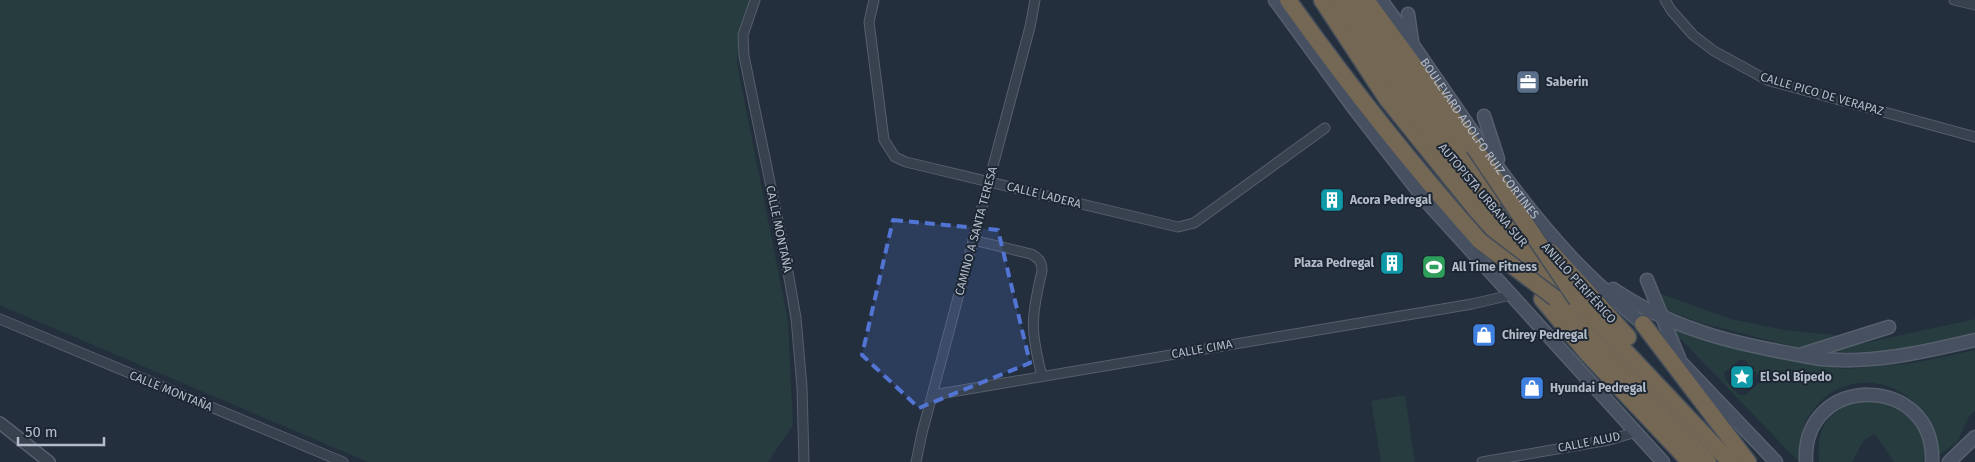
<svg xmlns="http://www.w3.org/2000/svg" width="1975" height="462" viewBox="0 0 1975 462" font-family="'Fira Sans',sans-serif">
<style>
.green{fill:#263c3f;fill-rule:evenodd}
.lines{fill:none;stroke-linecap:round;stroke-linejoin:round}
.minor-casing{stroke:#565f6c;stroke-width:11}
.tertiary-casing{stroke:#565f6c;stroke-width:14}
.secondary-casing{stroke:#565f6c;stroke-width:15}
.motorway-casing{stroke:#434c59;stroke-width:19}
.minor{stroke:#38414e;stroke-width:9}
.tertiary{stroke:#38414e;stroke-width:11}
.secondary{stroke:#465061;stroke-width:12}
.motorway{stroke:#746855;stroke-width:16}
.motorway-bridge-casing{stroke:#434c59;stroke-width:19;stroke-linecap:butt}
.motorway-bridge{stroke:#746855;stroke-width:16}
.marked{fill:#5274d3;fill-opacity:0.2;stroke:#5274d3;stroke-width:4;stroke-dasharray:10 6;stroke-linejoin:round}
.labels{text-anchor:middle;stroke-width:4;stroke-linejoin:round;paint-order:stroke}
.poi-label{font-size:12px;font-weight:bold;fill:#b4bcc9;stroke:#1d2633;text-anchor:start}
.street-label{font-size:12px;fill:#b4bcc9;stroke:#1d2633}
</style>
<rect width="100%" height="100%" fill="#242f3e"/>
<g class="green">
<polygon points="0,0 749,0 739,29 737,64 788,321 793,425 768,462 368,462 4,307 0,305"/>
<polygon points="1656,292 1731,319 1785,330 1843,336 1802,349 1701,323 1661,308"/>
<polygon points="1975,319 1975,333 1893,351 1819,353"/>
<path d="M1671 325 1707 338 1806 363 1845 369 1914 363 1975 350V411L1970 415 1957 442 1938 456C1934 381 1842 354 1806 421 1799 435 1802 449 1799 462L1672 330ZM1739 360H1745L1759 376 1760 382 1745 395H1739L1725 379 1724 373Z"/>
<polygon points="1405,395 1415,462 1381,462 1371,401"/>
<path d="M1855 400 1888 401 1914 420 1922 436 1925 449 1923 462H1894L1875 434 1864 440 1852 462H1819C1817 425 1825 418 1855 400Z"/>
</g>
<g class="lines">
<defs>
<g id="minor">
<polyline points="755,0 743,35 744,56 785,255 796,318 802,387 804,462"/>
<polyline points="874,0 869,22 884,140 895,157 906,162 1178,227 1194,223 1325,128"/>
<polyline points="1665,0 1671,10 1693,35 1714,51 1767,80 1975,137"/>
<polyline points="1954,0 1975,5"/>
<path d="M973 240 1031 254C1039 258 1042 262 1042 271 1031 317 1030 330 1042 376"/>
<polyline points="0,319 343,462"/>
<polyline points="933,395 1472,304 1511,295"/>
<polyline points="916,462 922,433 1030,27 1035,0"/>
<polyline points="1482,462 1609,440 1636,432"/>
</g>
<polyline id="tertiary" points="0,423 49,462"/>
<g id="secondary">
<polyline points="1275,0 1356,111 1425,200 1663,462"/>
<path id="s1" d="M1381 0C1444 86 1499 180 1572 258 1596 284 1624 307 1650 331"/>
<polyline points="1408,14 1412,41"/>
<polyline points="1484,116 1498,159"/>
<polyline points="1647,280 1679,358"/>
<path d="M1613 289C1678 333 1745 346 1821 359 1875 364 1923 352 1975 340"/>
<polyline points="1671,352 1776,462"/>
<polyline points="1803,354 1889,327"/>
<path d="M1806 462C1801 372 1936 373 1932 462"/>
<polyline points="1949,462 1975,437"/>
</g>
<g id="motorway">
<path d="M1288 0C1348 84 1411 164 1480 241"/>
<polyline points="1322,0 1387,99 1477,211 1578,324 1708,462"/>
<polyline points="1337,0 1413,111 1472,186 1525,245 1730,462"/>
<path d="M1352 0C1397 69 1446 135 1501 196"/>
<polyline points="1366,0 1474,147"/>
<polyline points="1551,252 1628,337"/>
<polyline points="1542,299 1586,352 1690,462"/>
<polyline points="1643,324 1748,462"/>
</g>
</defs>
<use href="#minor" class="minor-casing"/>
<use href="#tertiary" class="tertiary-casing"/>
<use href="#secondary" class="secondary-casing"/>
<use href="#motorway" class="motorway-casing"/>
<use href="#minor" class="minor"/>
<use href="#tertiary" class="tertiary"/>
<use href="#secondary" class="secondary"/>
<use href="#motorway" class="motorway"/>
<defs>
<g id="motorway-bridge">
<polyline points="1474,147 1577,300"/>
<polyline points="1480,241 1555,298"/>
</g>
</defs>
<use href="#motorway-bridge" class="motorway-bridge-casing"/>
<use href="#motorway-bridge" class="motorway-bridge"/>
</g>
<path class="marked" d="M893 220 998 230 1030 363 919 408 862 355Z"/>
<defs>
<symbol id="office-square" viewBox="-11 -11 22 22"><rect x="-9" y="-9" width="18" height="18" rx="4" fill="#5c6f8a" stroke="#1d2633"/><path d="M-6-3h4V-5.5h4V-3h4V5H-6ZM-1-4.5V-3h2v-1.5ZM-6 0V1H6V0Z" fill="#fff"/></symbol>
<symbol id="building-square" viewBox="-11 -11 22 22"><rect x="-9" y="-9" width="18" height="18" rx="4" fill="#0f9aa8" stroke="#1d2633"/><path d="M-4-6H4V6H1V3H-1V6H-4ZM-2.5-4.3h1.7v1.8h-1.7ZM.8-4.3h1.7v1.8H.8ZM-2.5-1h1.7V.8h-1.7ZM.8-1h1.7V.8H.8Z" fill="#fff"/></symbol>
<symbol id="stadium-square" viewBox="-11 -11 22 22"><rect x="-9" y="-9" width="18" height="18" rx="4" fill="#2e9e5b" stroke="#1d2633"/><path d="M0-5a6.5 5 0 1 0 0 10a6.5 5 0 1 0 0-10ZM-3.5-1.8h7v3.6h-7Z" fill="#fff"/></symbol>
<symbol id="shop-square" viewBox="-11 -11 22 22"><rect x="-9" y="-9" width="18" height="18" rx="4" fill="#3f7fe0" stroke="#1d2633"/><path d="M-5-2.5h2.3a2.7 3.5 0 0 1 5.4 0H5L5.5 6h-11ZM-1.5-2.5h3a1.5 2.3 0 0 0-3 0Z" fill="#fff"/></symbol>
<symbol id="sight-square" viewBox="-11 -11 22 22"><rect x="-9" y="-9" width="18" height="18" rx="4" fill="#0f9aa8" stroke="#1d2633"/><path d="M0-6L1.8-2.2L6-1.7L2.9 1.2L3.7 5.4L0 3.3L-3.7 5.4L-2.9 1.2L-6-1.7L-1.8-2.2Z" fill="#fff"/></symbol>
</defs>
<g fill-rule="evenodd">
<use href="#office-square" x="1514" y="68" width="28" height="28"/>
<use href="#building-square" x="1318" y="186" width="28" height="28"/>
<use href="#building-square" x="1378" y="249" width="28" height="28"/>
<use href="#stadium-square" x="1420" y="253" width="28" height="28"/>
<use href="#shop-square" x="1470" y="321" width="28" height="28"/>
<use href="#sight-square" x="1728" y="363" width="28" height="28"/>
<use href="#shop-square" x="1518" y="374" width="28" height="28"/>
</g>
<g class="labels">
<g class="poi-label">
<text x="1546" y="86">Saberin</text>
<text x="1350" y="204">Acora Pedregal</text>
<text x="1374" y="267" text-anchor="end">Plaza Pedregal</text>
<text x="1452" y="271">All Time Fitness</text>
<text x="1502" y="339">Chirey Pedregal</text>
<text x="1760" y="381">El Sol Bípedo</text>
<text x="1550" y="392">Hyundai Pedregal</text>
</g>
<g class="street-label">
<text transform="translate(1822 94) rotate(16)" y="4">CALLE PICO DE VERAPAZ</text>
<text dy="4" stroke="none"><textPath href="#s1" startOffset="170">BOULEVARD ADOLFO RUIZ CORTINES</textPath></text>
<text transform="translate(1044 195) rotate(14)" y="4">CALLE LADERA</text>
<text transform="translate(1483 195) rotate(50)" y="4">AUTOPISTA URBANA SUR</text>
<text transform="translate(779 229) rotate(78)" y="4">CALLE MONTAÑA</text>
<text transform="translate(976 231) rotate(-75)" y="4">CAMINO A SANTA TERESA</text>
<text transform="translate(1579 283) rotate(48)" y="4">ANILLO PERIFÉRICO</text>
<text transform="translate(1202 349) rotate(-10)" y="4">CALLE CIMA</text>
<text transform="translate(171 391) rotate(22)" y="4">CALLE MONTAÑA</text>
<text transform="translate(1589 442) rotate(-11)" y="4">CALLE ALUD</text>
</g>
</g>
<path d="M18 437v8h86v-8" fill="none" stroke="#b4bcc9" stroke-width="2.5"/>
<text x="25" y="437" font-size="15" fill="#b4bcc9" stroke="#1d2633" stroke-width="4" paint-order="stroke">50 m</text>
</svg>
